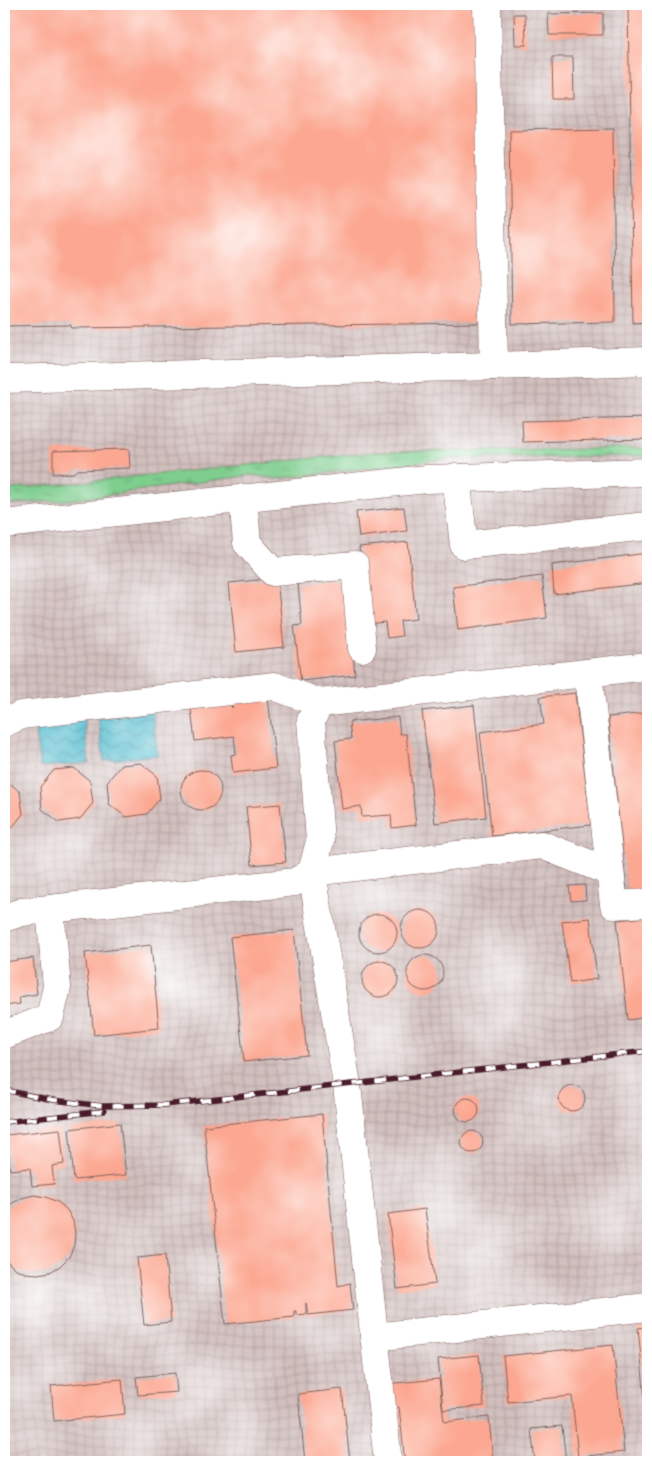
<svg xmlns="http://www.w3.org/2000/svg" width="652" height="1466" viewBox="0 0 652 1466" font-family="Dekko,sans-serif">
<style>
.industrial{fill:url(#industrial-grid)}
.grass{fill:url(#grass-tufts);stroke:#64765c}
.water{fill:url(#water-waves);stroke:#4e6e7d}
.building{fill:#fca791}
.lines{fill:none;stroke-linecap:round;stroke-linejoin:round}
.minor-casing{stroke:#82635e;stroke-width:29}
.minor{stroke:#fff;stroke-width:28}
.rail-casing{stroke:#4a1f2b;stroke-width:5.5}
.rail{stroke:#fff;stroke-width:4;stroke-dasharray:11;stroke-linecap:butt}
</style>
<defs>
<pattern id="industrial-grid" width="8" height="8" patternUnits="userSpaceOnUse" patternTransform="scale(1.25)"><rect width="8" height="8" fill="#d1bfbe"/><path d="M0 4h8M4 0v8" fill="none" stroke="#b5a4a3"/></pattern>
<pattern id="grass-tufts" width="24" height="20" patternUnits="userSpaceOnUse" patternTransform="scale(1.25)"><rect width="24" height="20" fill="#7ece8e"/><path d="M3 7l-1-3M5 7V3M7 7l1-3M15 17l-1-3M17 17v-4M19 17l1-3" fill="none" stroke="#6eb07b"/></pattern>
<pattern id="water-waves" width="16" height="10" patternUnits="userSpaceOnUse" patternTransform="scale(1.25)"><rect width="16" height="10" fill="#52bccf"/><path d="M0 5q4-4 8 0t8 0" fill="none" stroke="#4698a8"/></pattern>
</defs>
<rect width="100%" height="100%" fill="#fff"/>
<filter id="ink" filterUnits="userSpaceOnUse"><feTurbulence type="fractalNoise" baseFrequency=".02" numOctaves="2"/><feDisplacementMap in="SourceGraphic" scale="10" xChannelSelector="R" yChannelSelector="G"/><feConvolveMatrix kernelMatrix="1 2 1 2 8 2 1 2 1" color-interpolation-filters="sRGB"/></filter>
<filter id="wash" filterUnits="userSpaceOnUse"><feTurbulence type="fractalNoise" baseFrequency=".0096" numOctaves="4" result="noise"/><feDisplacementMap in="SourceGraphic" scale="20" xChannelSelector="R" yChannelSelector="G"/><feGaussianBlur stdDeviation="1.12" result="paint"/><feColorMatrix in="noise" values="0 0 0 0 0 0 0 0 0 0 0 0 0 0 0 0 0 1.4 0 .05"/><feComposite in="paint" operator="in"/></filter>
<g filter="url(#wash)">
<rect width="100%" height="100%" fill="#ebe0be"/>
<rect class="industrial" x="4" y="4" width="644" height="1458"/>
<polygon class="grass" points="648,448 648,456 444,459 276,479 252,475 78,499 4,505 4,490 372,452"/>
<g class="water">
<polygon points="152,711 158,755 104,761 98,718"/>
<polygon points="84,719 89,763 40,767 34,724"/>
</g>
<g id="blocks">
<g class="building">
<polygon points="4,4 479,4 483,323 71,328 71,325 4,326"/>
<polygon points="628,4 648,4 648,322 633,323"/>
<polygon points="603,13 603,35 549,35 548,14"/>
<polygon points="514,14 525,14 526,45 515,45"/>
<polygon points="552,57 573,57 574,99 553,99"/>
<polygon points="613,128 615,322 512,324 509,130"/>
<polygon points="648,418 648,439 523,442 522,421"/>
<polygon points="129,449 130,468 77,470 73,473 53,474 53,451"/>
<polygon points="404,507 407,531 359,537 356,512"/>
<polygon points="408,542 416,619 400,621 402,636 387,638 385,622 368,624 359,547"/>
<polygon points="648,553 648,583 554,594 552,565"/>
<polygon points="542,576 547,618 458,630 453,587"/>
<polygon points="277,578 284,647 236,652 229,583"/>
<polygon points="346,579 355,675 301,681 294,626 302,625 298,584"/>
<polygon points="575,693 591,825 492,836 480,732 544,724 540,697"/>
<polygon points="268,697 276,768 233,773 231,755 236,754 234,736 195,741 191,709 231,704 232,708 231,701"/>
<polygon points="474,705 486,817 435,823 422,711"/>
<polygon points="648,713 648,891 627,893 608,717"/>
<polygon points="398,717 400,734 406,734 416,825 392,828 391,815 362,817 361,806 342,809 335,741 351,739 349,722"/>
<polygon points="141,763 157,776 160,798 147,814 126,817 109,804 107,782 121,765"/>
<polygon points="74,768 90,781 93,803 80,819 59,822 42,809 40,787 54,770"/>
<circle cx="201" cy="790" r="20"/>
<polygon points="4,778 20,792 23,814 10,830 4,831"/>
<polygon points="280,804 286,862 252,865 246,807"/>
<polygon points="585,885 586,900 571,901 569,886"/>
<circle cx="420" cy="929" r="19"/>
<circle cx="378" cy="933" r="19"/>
<polygon points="648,917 648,1017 628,1020 617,920"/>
<polygon points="590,918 597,979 570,983 562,921"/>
<polygon points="294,930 307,1055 244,1062 230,937"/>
<polygon points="151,945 159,1028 94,1035 85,953"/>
<circle cx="425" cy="973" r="18"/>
<polygon points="33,958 37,994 19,997 20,1004 4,1006 4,962"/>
<circle cx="380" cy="979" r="18"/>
<circle cx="572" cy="1098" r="13"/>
<circle cx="467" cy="1110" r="12"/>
<polygon points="322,1114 338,1286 350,1283 353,1310 308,1315 306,1303 306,1314 296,1315 296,1311 294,1311 294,1317 225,1324 204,1126"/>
<polygon points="120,1123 126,1175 74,1180 69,1129"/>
<polygon points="60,1129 64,1164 52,1166 54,1184 32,1186 30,1168 10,1170 6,1135"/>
<circle cx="472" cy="1142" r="11"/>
<polygon points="34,1195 46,1197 58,1202 67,1210 73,1221 75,1233 74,1245 69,1257 60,1266 50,1272 38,1274 25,1273 14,1268 4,1258 4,1212 11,1204 22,1198"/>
<polygon points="425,1209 435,1284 397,1289 388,1214"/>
<polygon points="165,1255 171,1322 144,1325 137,1258"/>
<polygon points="648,1327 648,1420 647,1420 638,1328"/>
<polygon points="613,1345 624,1452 578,1457 572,1396 508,1402 503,1356"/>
<polygon points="479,1355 484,1406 443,1410 438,1359"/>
<polygon points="175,1373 177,1392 138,1395 136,1377"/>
<polygon points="122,1379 125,1414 54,1421 51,1386"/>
<polygon points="439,1379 444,1422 489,1417 493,1462 405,1462 399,1407 388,1408 385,1384"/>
<polygon points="342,1389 350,1462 305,1462 298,1394"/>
<polygon points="562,1426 566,1462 535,1462 531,1429"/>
</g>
</g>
</g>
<g filter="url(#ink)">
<use href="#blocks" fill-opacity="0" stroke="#82635e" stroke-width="1"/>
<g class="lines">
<defs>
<g id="minor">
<polyline points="487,4 494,366 648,361"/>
<polyline points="4,379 494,366"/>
<polyline points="456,477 464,545 648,526"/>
<polyline points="243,498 247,543 273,572 355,565 362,648"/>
<polyline points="4,524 427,479 648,472"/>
<polyline points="588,673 614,905 648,903"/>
<polyline points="4,723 21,715 274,686 320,703"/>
<polyline points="4,918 22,912 295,882 312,872 320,841 311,720 320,703 648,666"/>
<polyline points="4,1035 50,1017 57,987 50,909"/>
<polyline points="374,1337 648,1307"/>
<polyline points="388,1462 347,1085 312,872 542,845 610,872"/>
</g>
</defs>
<use href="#minor" class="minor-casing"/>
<use href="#minor" class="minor"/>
<defs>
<g id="rail">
<polyline points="4,1090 53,1100 103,1106 164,1105 648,1051"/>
<polyline points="4,1122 104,1111"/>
</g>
</defs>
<use href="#rail" class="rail-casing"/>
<use href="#rail" class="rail"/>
</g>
</g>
<rect width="652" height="1466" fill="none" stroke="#fff" stroke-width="20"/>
</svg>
